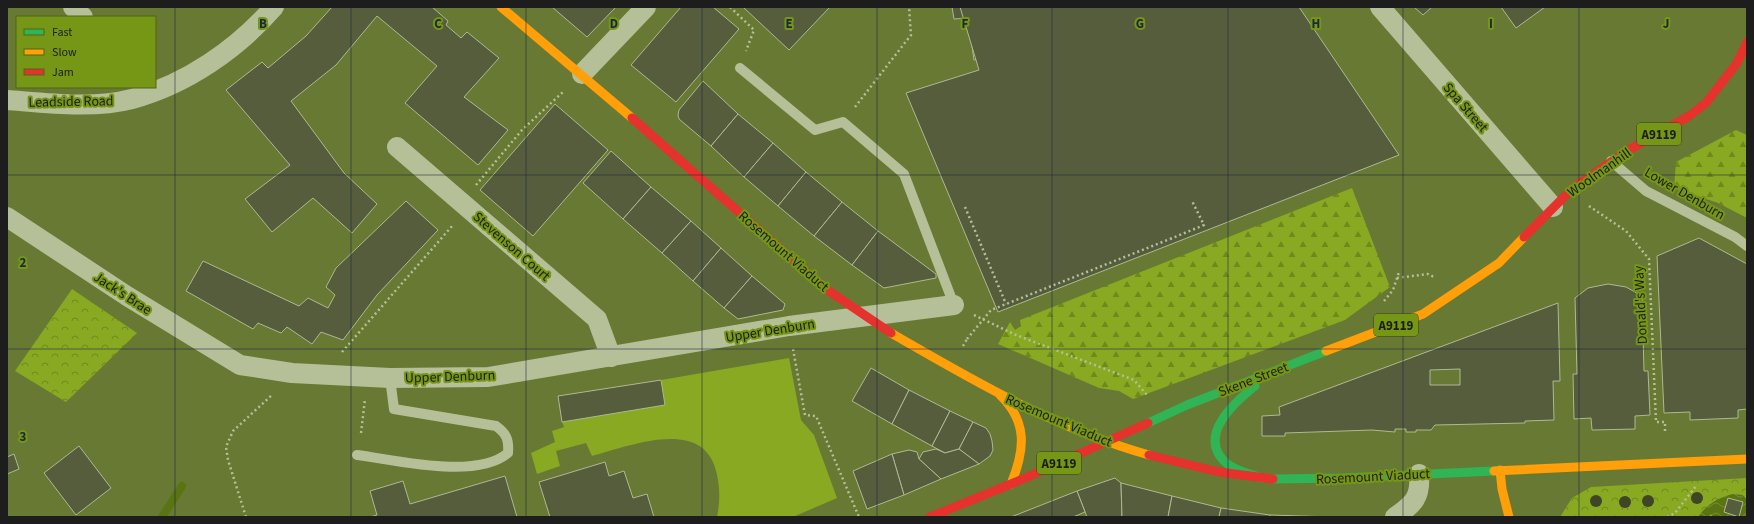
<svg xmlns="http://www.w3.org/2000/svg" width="1754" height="524" viewBox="0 0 1754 524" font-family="'Source Sans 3',sans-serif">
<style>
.green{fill:#88a921}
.forest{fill:url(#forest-firs)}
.park{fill:url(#park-crowns)}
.water{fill:url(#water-waves);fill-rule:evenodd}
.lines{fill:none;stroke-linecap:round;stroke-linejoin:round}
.stream{stroke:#5a7411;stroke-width:8}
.building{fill:#555d3c;stroke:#afb991;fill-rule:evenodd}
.path{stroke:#b5bf98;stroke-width:2.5;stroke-dasharray:2 3;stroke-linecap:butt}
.lane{stroke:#b5bf98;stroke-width:10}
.street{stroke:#b5bf98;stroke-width:20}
.fast{stroke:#30b455;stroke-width:9}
.slow{stroke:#ff9f0a;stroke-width:9}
.jam{stroke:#e5322d;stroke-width:9}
.path-bridge{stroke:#b5bf98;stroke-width:2.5;stroke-dasharray:2 3;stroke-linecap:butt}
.jam-bridge{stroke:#e5322d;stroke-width:9}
.tree{fill:#3e4625}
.grid{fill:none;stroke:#1d2742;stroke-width:1;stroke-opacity:0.55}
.labels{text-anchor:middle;stroke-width:4;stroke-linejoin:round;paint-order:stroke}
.shield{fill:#769616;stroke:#38411b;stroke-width:1}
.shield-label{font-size:13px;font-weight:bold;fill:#1d1d1d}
.street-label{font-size:14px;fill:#1d1d1d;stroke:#769616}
.grid-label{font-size:13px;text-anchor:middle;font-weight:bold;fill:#1d2742;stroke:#769616;stroke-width:4;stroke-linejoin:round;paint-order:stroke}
</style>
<defs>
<pattern id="forest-firs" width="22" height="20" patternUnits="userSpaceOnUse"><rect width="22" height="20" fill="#88a921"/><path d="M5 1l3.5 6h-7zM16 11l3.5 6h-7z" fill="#6f891c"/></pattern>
<pattern id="park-crowns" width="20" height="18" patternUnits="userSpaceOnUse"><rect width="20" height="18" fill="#88a921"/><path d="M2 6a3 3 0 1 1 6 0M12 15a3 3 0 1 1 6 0" fill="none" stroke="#6f891c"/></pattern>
<pattern id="water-waves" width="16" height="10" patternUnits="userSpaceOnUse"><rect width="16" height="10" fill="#5a7411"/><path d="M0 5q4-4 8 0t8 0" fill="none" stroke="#778944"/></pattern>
</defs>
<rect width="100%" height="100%" fill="#677933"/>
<path class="green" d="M789 358 801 420 814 435 837 498 793 517H717C720 502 720 489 717 475 706 415 630 446 592 456L586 443 556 451 560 466 537 474 531 453 555 442 552 431 564 427 562 422 664 405 661 380Z"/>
<g class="forest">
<polygon points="1736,130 1747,135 1747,218 1718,203 1674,188 1676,162"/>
<polygon points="1352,188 1390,287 1345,320 1133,399 1119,391 1099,388 998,344 1010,322 1015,330 1021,326 1020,320"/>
</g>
<g class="park">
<polygon points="72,289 137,333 66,402 15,371"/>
<polygon points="1747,478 1747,517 1560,517 1572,498 1591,487"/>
</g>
<path class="water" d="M1733 494 1743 495 1747 500V512L1745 517H1713L1711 514 1708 517H1698C1706 505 1719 497 1733 494ZM1728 498 1743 502 1739 517 1724 512Z"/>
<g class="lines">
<polyline class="stream" points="162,517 182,486"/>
</g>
<g class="building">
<polygon points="332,7 432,7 448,21 446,25 461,38 467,32 499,58 464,97 508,130 478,165 405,103 437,66 377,16 336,65 291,101 344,173 377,204 352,233 313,198 272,232 245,199 290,165 226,90 262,62 268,68 306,36"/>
<polygon points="552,7 616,7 587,37"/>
<polygon points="681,7 713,7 739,29 676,102 631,65"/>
<polygon points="743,7 829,7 829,8 789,50"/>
<polygon points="952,7 1028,7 1035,51 974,60 968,18 954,19"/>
<polygon points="960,7 1299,7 1399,155 998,312 906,93 979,70"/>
<polygon points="1414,7 1432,7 1423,15"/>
<polygon points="1501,7 1545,7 1516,28"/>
<polygon points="703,81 738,114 711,146 679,119 678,115 679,110"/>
<polygon points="555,104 608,150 533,236 480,190"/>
<polygon points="738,114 773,143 744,177 711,146"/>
<polygon points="773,143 806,172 778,206 744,177"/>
<polygon points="611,151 651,187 623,219 583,183"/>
<polygon points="806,172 842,202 814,236 778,206"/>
<polygon points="651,187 691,221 662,253 623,219"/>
<polygon points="406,201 438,230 377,295 343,340 321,332 312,344 287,327 281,333 258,323 253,329 186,291 203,261 299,306 308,298 328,308 335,295 326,287 336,268"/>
<polygon points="842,202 878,231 852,265 814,236"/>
<polygon points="691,221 721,248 693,281 662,253"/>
<polygon points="878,231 936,274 936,278 884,288 852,265"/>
<polygon points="1699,238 1747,264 1747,409 1738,410 1738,418 1690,420 1690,412 1664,413 1657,256"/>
<polygon points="721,248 752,276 724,308 693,281"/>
<polygon points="752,276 785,304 783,310 738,319 724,308"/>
<polygon points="1608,284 1626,287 1642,296 1644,371 1648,371 1650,415 1635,416 1635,429 1592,430 1591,418 1574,419 1573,374 1577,374 1575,298 1588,288"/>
<path d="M1558 303 1560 381H1553L1554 420 1525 421V423L1435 425 1431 430H1416V432H1406V429H1395V432L1372 430 1285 433V436H1262V416L1280 415 1279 407ZM1460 369V385H1430V370Z"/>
<polygon points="871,368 909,390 892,424 852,401"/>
<polygon points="661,380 665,405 562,422 558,396"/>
<polygon points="909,390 950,411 932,446 892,424"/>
<polygon points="950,411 973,422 959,449 945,453 932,446"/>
<polygon points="973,422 986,428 990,434 992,441 993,450 990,456 979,464 959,449"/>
<polygon points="79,446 111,488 76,515 44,473"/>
<polygon points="936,449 945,453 959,449 979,464 941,479 919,459 923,452"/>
<polygon points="909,450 917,452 919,459 941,479 904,495 892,454"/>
<polygon points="14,454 19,469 7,474 7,457"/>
<polygon points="892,454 904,495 867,509 853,471"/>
<polygon points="605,462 609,476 624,471 633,498 647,494 654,517 550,517 539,482"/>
<polygon points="505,476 517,517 370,517 377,515 370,491 403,481 410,504"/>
<polygon points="1115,478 1121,483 1122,517 1087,517 1077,491"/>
<polygon points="1121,483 1172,496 1168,517 1122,517"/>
<polygon points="1077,491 1085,512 1073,517 1011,517"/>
<polygon points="1172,496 1221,508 1219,517 1168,517"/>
<polygon points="1728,498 1743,502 1739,517 1724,512"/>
<polygon points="1221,508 1270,515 1270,517 1219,517"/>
<polygon points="1270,515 1333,517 1270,517"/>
</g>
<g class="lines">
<g class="path">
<polyline points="730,7 754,30 746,51"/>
<polyline points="855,107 911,35 909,7"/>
<polyline points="476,185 522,130 564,91"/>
<polyline points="1589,206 1626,231 1649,259 1656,422 1665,422 1665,433"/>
<polyline points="965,207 1006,304"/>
<polyline points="1170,239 1204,225 1192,201"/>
<polyline points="1397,278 1428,274 1434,277"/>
<polyline points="1384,301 1393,290 1399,272"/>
<polyline points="974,315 1016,335 1134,380 1147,395"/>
<polyline points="963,346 967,339"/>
<polyline points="793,349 805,415 816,416 859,517"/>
<polyline points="342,352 453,225"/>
<polyline points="361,433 365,399"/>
<polyline points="246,517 228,460 226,447 233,431 273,394"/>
<polyline points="1667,517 1675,513 1696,486"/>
</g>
<g class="lane">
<polyline points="740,68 815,130 843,122 904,174 954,305"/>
<polyline points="1611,161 1646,191 1735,237 1747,246"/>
<path d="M357 455C396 460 476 480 508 453 509 440 507 434 496 426L394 409 390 378"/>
</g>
<g class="street">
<polyline points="73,7 83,17"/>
<polyline points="1380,7 1553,207"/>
<polyline points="582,74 646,7"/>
<path d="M7 100C46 103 94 109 132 99 187 84 237 49 274 7"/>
<polyline points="397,147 597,319 611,357"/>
<polyline points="7,217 127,296 240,365 292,373 390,378 488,377 789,326 954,305"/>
<path d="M1395 517C1414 504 1421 497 1419 474"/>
</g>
<g class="fast">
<path d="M1255 386C1235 402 1197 435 1225 462 1235 471 1250 474 1262 478"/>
<polyline points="1148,423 1187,405 1326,351"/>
<polyline points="1273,479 1343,478 1494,471"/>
</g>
<g class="slow">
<polyline points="501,7 632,118"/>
<path d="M891 333C974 381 1056 429 1149 455"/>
<polyline points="1326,351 1423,314 1499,263 1524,237"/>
<path d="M1000 395C1028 422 1025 450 1011 484"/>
<polyline points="1500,470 1502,489 1509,517"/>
<polyline points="1494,471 1747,459"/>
</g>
<g class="jam">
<polyline points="632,118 826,289"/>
<polyline points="1524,237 1573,188 1627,151 1689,116 1706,103 1737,63 1747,42"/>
<polyline points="1149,455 1219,472 1273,479"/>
<polyline points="930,517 1023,479 1148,423"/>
</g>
<polyline class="path-bridge" points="967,339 991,310 1170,239"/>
<polyline class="jam-bridge" points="826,289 891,333"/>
</g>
<g class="tree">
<circle cx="1697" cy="498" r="6"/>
<circle cx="1596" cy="501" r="6"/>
<circle cx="1648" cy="501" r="6"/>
<circle cx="1625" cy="502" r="6"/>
</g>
<path class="grid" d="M175 7V517M351 7V517M526 7V517M702 7V517M877 7V517M1052 7V517M1228 7V517M1403 7V517M1579 7V517M7 175H1747M7 349H1747"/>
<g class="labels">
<g class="shield">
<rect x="1637" y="123" width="44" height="22" rx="3"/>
<rect x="1374" y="314" width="44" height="22" rx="3"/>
<rect x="1037" y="452" width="44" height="22" rx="3"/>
</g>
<g class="shield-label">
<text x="1659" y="139">A9119</text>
<text x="1396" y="330">A9119</text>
<text x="1059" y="468">A9119</text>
</g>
<g class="street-label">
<text transform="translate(71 101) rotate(-1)" y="5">Leadside Road</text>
<text transform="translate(1466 107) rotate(49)" y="5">Spa Street</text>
<text transform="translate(1599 172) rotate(-35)" y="5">Woolmanhill</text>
<text transform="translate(1685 193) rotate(30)" y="5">Lower Denburn</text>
<text transform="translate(512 246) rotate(41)" y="5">Stevenson Court</text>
<text transform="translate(784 251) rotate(41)" y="5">Rosemount Viaduct</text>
<text transform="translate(123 293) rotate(33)" y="5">Jack's Brae</text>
<text transform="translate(1640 305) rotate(-93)" y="5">Donald's Way</text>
<text transform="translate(770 330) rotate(-9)" y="5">Upper Denburn</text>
<text transform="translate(450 376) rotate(-2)" y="5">Upper Denburn</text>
<text transform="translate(1253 379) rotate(-21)" y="5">Skene Street</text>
<text transform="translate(1059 420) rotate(23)" y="5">Rosemount Viaduct</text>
<text transform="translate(1373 476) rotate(-3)" y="5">Rosemount Viaduct</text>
</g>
</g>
<g class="grid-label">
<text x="263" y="28">B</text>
<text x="438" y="28">C</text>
<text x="614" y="28">D</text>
<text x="789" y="28">E</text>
<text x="965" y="28">F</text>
<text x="1140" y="28">G</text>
<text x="1316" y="28">H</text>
<text x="1491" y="28">I</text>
<text x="1666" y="28">J</text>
<text x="23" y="267">2</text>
<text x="23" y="441">3</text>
</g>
<rect width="1754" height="524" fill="none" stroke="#1d1d1d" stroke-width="16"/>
<rect x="16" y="16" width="140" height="72" fill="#769616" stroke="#526619"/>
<rect x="24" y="29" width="20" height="6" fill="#30b455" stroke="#526619"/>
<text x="52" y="36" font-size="12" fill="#1d1d1d">Fast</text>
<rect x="24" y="49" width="20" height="6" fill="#ff9f0a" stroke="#526619"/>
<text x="52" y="56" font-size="12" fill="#1d1d1d">Slow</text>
<rect x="24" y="69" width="20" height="6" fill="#e5322d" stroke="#526619"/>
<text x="52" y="76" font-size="12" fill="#1d1d1d">Jam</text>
</svg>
